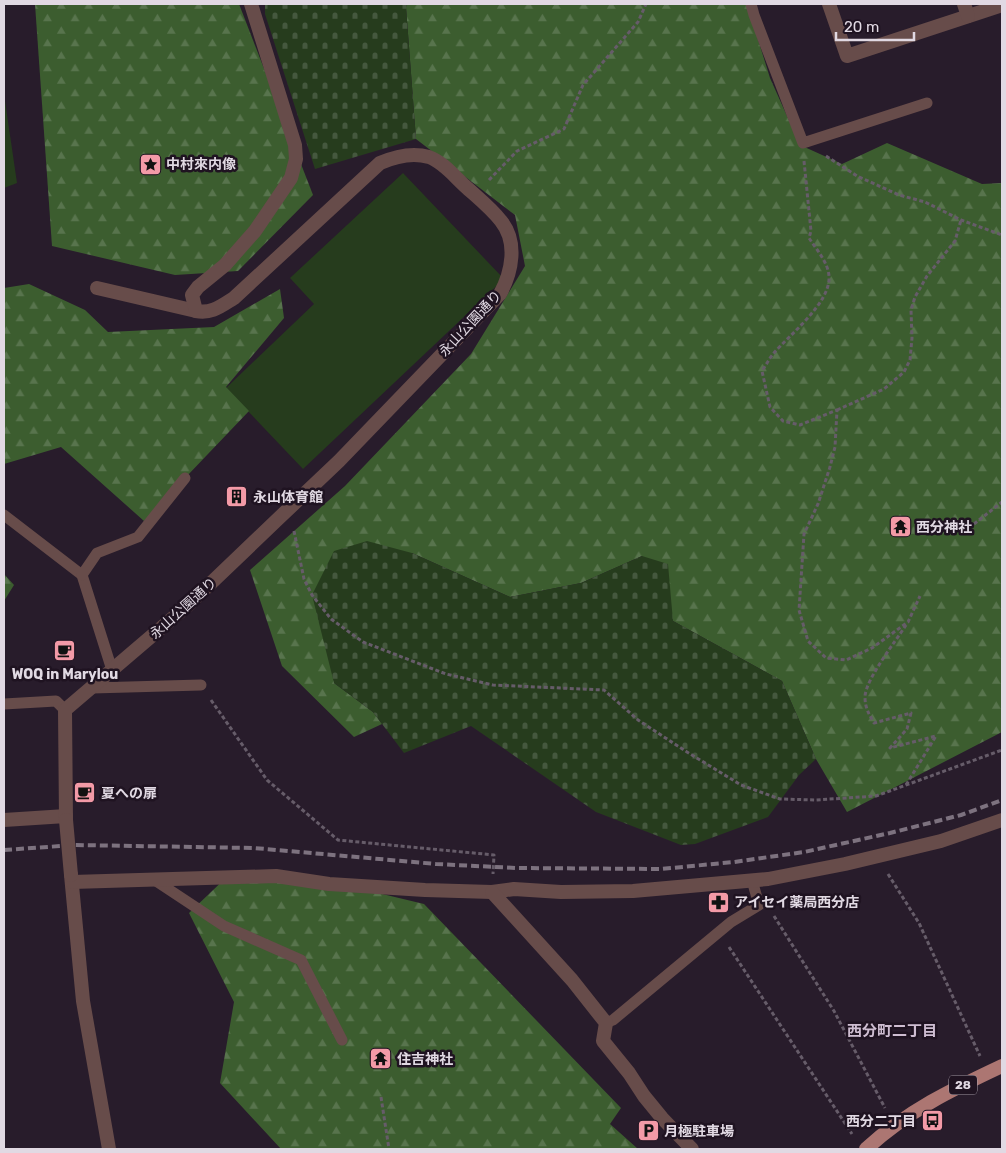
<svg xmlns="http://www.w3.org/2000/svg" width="1006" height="1153" viewBox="0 0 1006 1153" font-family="Rubik,'Noto Sans JP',sans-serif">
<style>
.grass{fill:#263c1d}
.forest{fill:url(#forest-firs)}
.cemetery{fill:url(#cemetery-stones)}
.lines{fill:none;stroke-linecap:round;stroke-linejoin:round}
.path{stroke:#665c69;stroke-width:3;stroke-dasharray:4 2.5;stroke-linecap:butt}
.service{stroke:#674c4a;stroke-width:11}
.minor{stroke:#674c4a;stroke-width:14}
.primary{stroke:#ac7672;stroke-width:14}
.rail{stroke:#7d727f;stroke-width:4;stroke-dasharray:8 4;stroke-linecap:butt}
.minor-bridge{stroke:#674c4a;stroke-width:14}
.labels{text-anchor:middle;stroke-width:5;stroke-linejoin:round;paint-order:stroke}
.shield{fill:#1f1321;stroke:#a79ea9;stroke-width:1}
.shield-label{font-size:12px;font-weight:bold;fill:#e1d9e3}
.poi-label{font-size:14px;font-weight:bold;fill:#e1d9e3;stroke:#1f1321;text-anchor:start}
.street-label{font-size:14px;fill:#e1d9e3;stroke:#1f1321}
.neighbourhood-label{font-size:15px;font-weight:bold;fill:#cebdd1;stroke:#1f1321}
</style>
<defs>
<pattern id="forest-firs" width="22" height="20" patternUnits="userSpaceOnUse" patternTransform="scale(1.25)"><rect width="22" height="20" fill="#3c5d2f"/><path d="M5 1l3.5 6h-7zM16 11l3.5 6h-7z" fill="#58744d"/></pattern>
<pattern id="cemetery-stones" width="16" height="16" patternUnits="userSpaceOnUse" patternTransform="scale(1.25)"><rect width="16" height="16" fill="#263c1d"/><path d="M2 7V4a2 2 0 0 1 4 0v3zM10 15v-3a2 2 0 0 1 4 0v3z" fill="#45583e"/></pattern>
</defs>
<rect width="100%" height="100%" fill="#281c2b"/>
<g class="grass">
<polygon points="4,94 17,183 4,188"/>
<polygon points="403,173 504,279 303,469 226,388 314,304 290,278"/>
</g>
<g class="forest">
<polygon points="35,4 239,4 313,195 238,271 175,275 52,246"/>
<polygon points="407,4 747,4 770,78 800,145 842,164 887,143 982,184 1002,183 1002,732 847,812 816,759 782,681 673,621 642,556 581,583 510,597 412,553 334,683 373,712 382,724 354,737 282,666 250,570 345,486 471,354 525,266 515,215 416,139 406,7"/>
<polygon points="29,284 85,310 108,332 214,327 280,289 284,318 226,387 249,411 144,521 61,447 4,464 4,288"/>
<polygon points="4,574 14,585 4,601"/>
<polygon points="232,872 328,881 424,904 621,1108 610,1124 638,1149 281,1149 220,1083 234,1002 189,913"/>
</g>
<g class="cemetery">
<polygon points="265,4 407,4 406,7 416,139 315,169 265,14"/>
<polygon points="367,541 412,553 510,597 581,583 642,556 668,564 673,621 782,681 816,759 799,775 768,817 695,844 681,845 596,812 471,726 404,753 373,712 334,683 312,595 334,551"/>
</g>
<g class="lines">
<g class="path">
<polyline points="826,156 857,176 899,195 925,202 961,220 1002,235"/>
<path d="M804 161 811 231 809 238C816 249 828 262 829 276 831 303 789 335 773 354 769 359 766 365 762 371L770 407 783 421 800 425 837 410 835 447 830 467 818 504 804 534 799 610 808 641 826 658 846 660 872 648 908 622 920 596"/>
<polyline points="489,180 517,151 564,129 583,85 638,22 646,4"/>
<polyline points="837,410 884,389 904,372 910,360 912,338 911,310 915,297 927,276 955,241 961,220"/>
<polyline points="974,524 1002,502"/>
<polyline points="294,531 304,579 312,595 331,619 363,642 446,674 493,685 604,690 638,720 687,752 741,785 780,799 816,800 876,796 1002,750"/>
<path d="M906 625C896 641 865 680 865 697 865 708 869 714 874 723L911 713 907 729 890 748 936 736 906 785"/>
<polyline points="211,700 267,780 338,840 494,855 493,874"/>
<polyline points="888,874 919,923 980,1056"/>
<polyline points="774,916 834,1011 885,1108"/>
<polyline points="729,947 852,1134"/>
<polyline points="381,1097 389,1149"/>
</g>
<g class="service">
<polyline points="751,4 754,15 803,143 927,103"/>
<polyline points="4,515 82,575 112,670"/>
<polyline points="82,575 97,553 138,537 185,478"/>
<polyline points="92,688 201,685"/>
<polyline points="4,704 56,701 65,710"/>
<polyline points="153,879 224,926 301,960 342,1040"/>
<polyline points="606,1023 613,1020 731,922 759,905 752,880"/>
</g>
<g class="minor">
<polyline points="829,4 847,56 1002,5"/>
<polyline points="964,4 968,16"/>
<polyline points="97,288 196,311"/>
<polyline points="4,820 66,816"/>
<path d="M66 820 65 710 188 605 280 517 339 461 500 294C512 272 518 242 501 221 491 208 477 197 465 186 454 176 443 162 429 157 412 152 396 156 380 163L234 298C221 306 212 314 196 311L192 295 198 287 225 265 255 231 291 178 296 159 295 145 251 4"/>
<polyline points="71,875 83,1001 109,1149"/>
<polyline points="72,882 276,876 329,884 425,890 492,892 514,889 561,892 633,891 768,879 845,864 941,841 1002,820"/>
<polyline points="492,892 572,980 606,1023 603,1041 629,1073 644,1096 662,1118 692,1149"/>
</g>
<path class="primary" d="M866 1149C907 1111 953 1089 1002 1066"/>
<polyline class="rail" points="4,850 75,845 254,848 436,864 516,868 661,869 734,862 804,852 890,833 961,815 1002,800"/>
<polyline class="minor-bridge" points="66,820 71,875"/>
</g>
<defs>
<symbol id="sight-square" viewBox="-11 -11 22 22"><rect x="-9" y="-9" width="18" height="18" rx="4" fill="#f39aa7" stroke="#1f1321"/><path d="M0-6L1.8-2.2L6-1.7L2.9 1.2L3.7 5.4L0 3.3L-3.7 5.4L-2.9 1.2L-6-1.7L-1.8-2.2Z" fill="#111"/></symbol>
<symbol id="building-square" viewBox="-11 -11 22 22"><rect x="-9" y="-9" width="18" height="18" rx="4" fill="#f39aa7" stroke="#1f1321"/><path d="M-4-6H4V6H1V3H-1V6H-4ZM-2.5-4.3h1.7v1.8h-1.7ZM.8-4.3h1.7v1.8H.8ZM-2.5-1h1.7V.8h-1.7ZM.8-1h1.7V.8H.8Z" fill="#111"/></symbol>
<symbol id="temple-square" viewBox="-11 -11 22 22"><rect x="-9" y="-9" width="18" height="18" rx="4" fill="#f39aa7" stroke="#1f1321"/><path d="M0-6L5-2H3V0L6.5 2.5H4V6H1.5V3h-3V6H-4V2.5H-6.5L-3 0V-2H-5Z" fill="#111"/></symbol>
<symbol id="cafe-square" viewBox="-11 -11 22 22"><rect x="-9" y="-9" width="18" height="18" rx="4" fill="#f39aa7" stroke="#1f1321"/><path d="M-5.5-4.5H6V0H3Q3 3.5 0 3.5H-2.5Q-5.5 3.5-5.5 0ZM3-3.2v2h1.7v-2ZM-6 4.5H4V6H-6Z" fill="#111"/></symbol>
<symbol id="pharmacy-square" viewBox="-11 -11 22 22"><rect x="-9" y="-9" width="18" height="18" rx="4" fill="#f39aa7" stroke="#1f1321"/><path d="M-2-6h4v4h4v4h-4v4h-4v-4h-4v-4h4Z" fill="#111"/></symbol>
<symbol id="bus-square" viewBox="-11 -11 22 22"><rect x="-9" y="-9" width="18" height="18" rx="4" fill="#f39aa7" stroke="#1f1321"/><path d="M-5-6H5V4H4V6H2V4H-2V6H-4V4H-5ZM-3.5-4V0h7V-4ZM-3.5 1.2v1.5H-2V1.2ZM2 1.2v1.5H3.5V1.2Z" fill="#111"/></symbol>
<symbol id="parking-square" viewBox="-11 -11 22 22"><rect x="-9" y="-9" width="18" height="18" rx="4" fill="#f39aa7" stroke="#1f1321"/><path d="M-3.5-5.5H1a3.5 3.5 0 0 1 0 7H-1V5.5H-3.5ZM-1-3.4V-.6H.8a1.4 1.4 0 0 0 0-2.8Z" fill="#111"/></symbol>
</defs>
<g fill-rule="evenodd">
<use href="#sight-square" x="138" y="152" width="25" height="25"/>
<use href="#building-square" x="224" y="484" width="25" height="25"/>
<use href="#temple-square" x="888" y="514" width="25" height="25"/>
<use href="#cafe-square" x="52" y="638" width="25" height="25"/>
<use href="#cafe-square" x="72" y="780" width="25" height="25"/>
<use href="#pharmacy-square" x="706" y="890" width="25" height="25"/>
<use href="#temple-square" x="368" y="1046" width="25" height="25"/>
<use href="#bus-square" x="920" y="1108" width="25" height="25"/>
<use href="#parking-square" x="636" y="1118" width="25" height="25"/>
</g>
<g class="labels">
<rect class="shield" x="949" y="1075.5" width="28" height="19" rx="4"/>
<g class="shield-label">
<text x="963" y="1089">28</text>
</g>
<g class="poi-label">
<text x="166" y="169">中村來内像</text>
<text x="253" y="502">永山体育館</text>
<text x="916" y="532">西分神社</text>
<text x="65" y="679" text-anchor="middle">WOQ in Marylou</text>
<text x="101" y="798">夏への扉</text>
<text x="734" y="907">アイセイ薬局西分店</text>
<text x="397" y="1064">住吉神社</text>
<text x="916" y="1126" text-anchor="end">西分二丁目</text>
<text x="664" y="1136">月極駐車場</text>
</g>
<g class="street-label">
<text transform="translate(470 323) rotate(-47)" y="5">永山公園通り</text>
<text transform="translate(183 608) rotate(-42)" y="5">永山公園通り</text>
</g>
<g class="neighbourhood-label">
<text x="892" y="1036">西分町二丁目</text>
</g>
</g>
<rect width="1006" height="1153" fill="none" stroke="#e1d9e3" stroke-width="10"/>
<path d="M836 32v8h78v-8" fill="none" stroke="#e1d9e3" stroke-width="2.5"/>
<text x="844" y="32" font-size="15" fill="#e1d9e3" stroke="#1f1321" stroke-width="4" paint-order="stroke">20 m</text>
</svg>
